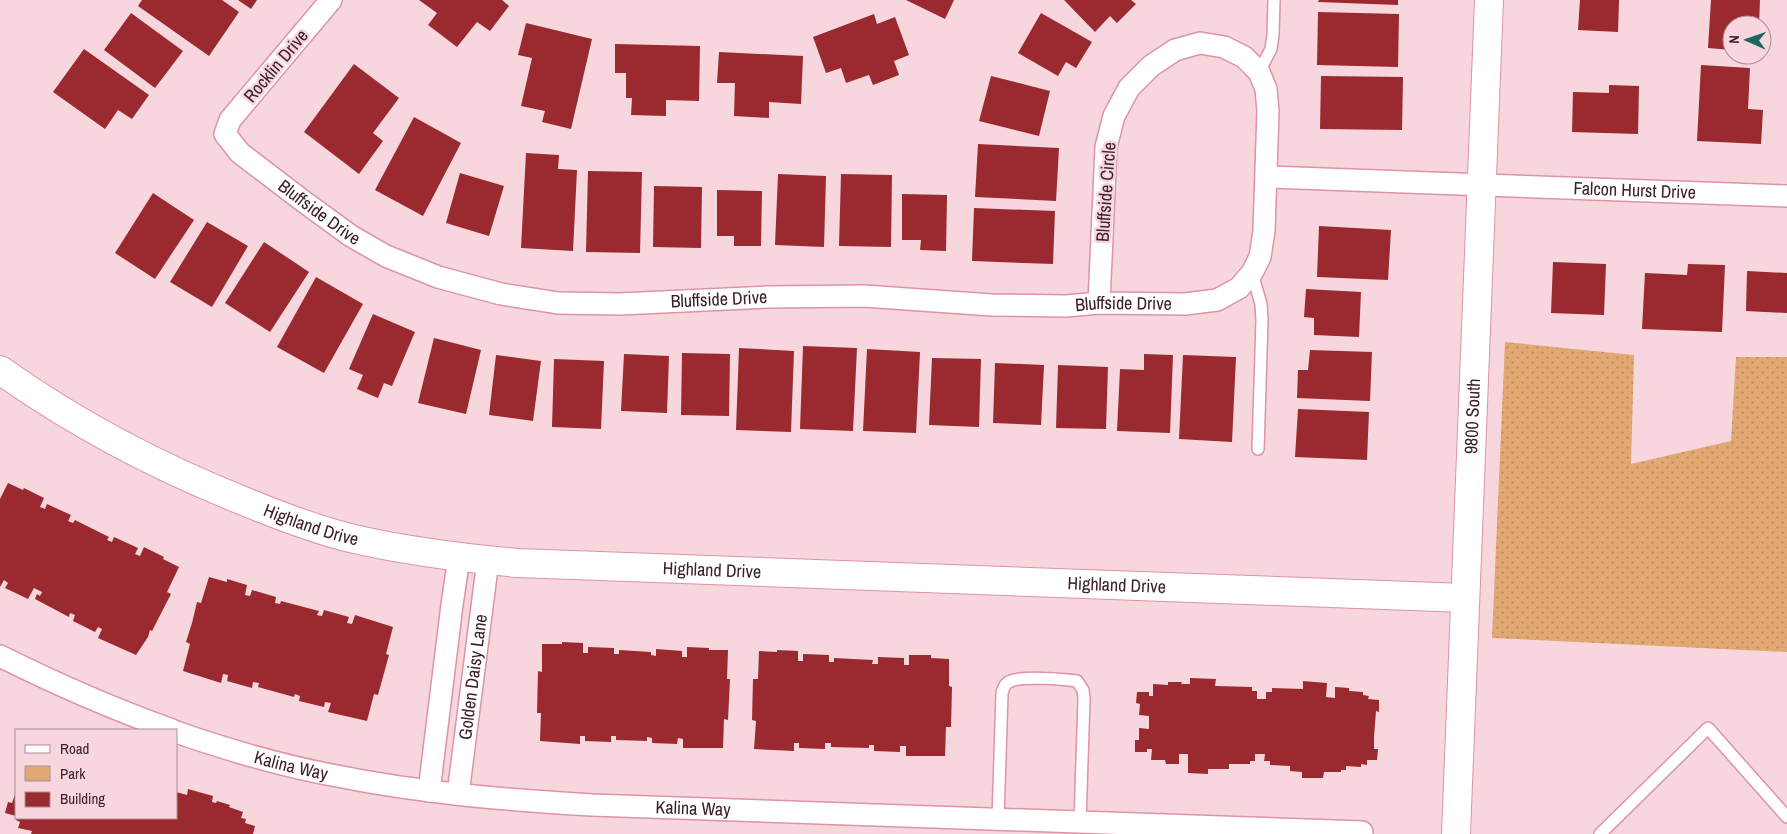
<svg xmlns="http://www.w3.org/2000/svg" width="1787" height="834" viewBox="0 0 1787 834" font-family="'Archivo Narrow',sans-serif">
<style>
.green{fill:url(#green-dots)}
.building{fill:#9a2a2f}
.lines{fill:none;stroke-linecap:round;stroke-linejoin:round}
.lane-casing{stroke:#de93a6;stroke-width:14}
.street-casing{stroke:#de93a6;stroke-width:24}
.secondary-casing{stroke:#de93a6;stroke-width:30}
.lane{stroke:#fff;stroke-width:11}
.street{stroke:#fff;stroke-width:21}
.secondary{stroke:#fff;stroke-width:28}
.labels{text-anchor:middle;stroke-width:5;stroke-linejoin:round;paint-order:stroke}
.street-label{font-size:18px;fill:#3d2028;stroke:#f7d6dd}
</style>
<defs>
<pattern id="green-dots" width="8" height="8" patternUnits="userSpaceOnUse" patternTransform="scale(1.25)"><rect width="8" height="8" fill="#e2a873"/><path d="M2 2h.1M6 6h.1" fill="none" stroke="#b8885e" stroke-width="1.8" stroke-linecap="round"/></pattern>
</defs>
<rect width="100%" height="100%" fill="#f7d6dd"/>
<polygon class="green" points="1505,342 1634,355 1631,464 1731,441 1736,357 1787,357 1787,652 1492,638"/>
<g class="building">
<polygon points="142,0 222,0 239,12 209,56 138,6"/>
<polygon points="238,0 257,0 251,9"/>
<polygon points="419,0 502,0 509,6 490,31 477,22 457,47 428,25 437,13"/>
<polygon points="906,0 954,0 945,19"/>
<polygon points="1064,0 1131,0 1136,4 1117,23 1110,16 1095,32"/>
<polygon points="1319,0 1398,0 1398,5 1318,2"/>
<polygon points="1580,0 1619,0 1618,32 1578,30"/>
<polygon points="1711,0 1760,0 1759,25 1732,25 1732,50 1708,48"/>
<polygon points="1318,12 1399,14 1398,67 1317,65"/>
<polygon points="131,13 183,51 155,88 104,50"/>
<polygon points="1041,13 1092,42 1076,68 1066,62 1058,76 1018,53"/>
<polygon points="874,14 877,24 895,17 909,55 894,61 899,75 873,85 869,75 846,83 841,68 826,73 813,37"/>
<polygon points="526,23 592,39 571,129 542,122 545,111 521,106 532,58 518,55"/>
<polygon points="615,44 700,46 699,101 666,100 666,116 631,115 632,98 626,98 626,73 615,73"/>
<polygon points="84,49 149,95 132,119 118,110 105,129 53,92"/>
<polygon points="719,52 803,56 801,104 769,102 769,118 734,116 735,83 717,83"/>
<polygon points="354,64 399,98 373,133 383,141 359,174 304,132"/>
<polygon points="1701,65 1750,68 1748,109 1763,110 1761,144 1697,141"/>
<polygon points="991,76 1050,91 1039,136 979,121"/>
<polygon points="1321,76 1403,77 1402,130 1320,129"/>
<polygon points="1609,85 1639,86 1638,134 1572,132 1573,92 1609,93"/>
<polygon points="414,117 461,143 423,216 375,190"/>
<polygon points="978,144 1059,148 1056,201 975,197"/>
<polygon points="526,153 559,155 558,169 577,170 573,251 521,248"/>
<polygon points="588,171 642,172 640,253 586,252"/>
<polygon points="460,173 504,186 489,236 446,223"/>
<polygon points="778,174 826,176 824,247 775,245"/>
<polygon points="841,174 892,175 891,247 839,246"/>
<polygon points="654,186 702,187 701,248 653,247"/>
<polygon points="717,190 762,191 761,246 734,246 734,236 717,236"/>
<polygon points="153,193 194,220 155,279 115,253"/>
<polygon points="902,194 947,195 946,251 920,250 921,240 902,240"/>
<polygon points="974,208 1055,211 1053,264 972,261"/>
<polygon points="207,222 248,246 212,307 170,282"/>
<polygon points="1319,226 1391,230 1388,280 1317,277"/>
<polygon points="264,242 309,272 270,332 225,303"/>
<polygon points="1553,262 1606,264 1604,315 1551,313"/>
<polygon points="1688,264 1725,265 1722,332 1642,329 1645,273 1687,275"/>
<polygon points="1747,271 1787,273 1787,313 1746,311"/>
<polygon points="316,277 363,304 324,373 277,347"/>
<polygon points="1306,289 1361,292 1359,337 1314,335 1314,318 1304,317"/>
<polygon points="373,314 415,332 392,386 384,383 378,398 357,389 363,375 349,369"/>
<polygon points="434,338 481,350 466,414 418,403"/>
<polygon points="803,346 857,348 853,431 800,429"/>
<polygon points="739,348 794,351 791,432 736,430"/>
<polygon points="867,349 920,352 916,433 863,431"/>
<polygon points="1310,350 1372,352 1370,401 1297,398 1298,370 1308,370"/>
<polygon points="682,353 730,354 729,416 681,415"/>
<polygon points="624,354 669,356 667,413 621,411"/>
<polygon points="1144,354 1173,355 1170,433 1117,431 1120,369 1144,370"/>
<polygon points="496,355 541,361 533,421 489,415"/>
<polygon points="1183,355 1236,357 1232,442 1179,439"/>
<polygon points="932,358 981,359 979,427 929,425"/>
<polygon points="554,359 604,361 601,429 552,427"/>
<polygon points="995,363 1044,365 1041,425 993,423"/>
<polygon points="1058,365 1108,367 1106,429 1056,428"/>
<polygon points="1298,409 1369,412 1367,460 1295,457"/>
<polygon points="8,483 23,490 24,488 44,498 40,507 45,509 47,504 71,515 68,521 73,523 75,520 109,537 107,540 112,542 114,537 138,548 135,554 140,556 144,547 164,557 163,559 179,567 167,592 171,594 152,631 150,630 148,637 136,655 98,638 102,629 98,627 95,632 73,621 75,615 70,613 69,617 35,599 37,594 40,596 42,592 34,588 28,599 5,588 8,583 4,580 0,587 0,499"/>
<polygon points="209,577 227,582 227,579 247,585 245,595 250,596 252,590 276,597 275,603 280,604 281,601 319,611 317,615 322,616 324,610 349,617 347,623 352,624 355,615 393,627 386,654 389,655 378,695 374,694 367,721 328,712 331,703 325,702 324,707 299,701 300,696 295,694 294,697 258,687 259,683 253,682 252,688 227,681 228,675 223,674 221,683 183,671 190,644 186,642 192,623 197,602 201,603"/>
<polygon points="562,642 583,643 583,653 588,653 588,647 614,648 614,654 619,654 619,650 651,652 651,655 656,656 656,649 682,651 682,657 687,657 687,647 709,648 709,650 728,650 727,679 730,679 728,720 724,719 723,748 683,748 683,739 678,738 677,744 652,743 652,738 647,737 647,741 616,740 616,736 611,736 611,742 585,741 585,736 580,736 580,744 540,741 541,713 537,713 538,671 542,672 542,644 562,644"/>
<polygon points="777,650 798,651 798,661 803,661 803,654 829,655 829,662 834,662 834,658 873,660 872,664 878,664 878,657 904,658 904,665 909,665 909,655 931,655 931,658 949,659 949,686 952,687 951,727 946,727 945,756 906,756 906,746 900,746 900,752 874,751 874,745 869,745 869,748 831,747 831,743 825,743 825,749 799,748 799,743 794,743 794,751 754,749 756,721 752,720 753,679 758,679 759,651 777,652"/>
<polygon points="1190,678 1216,679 1215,686 1252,687 1252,691 1257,691 1257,699 1266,699 1266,692 1272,692 1272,688 1303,689 1303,681 1327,683 1326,697 1335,698 1335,687 1349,688 1349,691 1363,692 1363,695 1369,696 1368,699 1379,700 1379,712 1376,711 1374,737 1374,749 1378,749 1377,760 1367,760 1367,765 1361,764 1361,767 1346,766 1346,770 1341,770 1341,772 1324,772 1323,778 1302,778 1302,772 1290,771 1290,766 1270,765 1270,761 1264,761 1265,754 1255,754 1255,761 1250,761 1250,764 1229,764 1229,769 1208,769 1208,774 1188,773 1188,754 1179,754 1179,764 1166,764 1165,760 1151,760 1152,749 1147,749 1147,752 1135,752 1135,740 1139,740 1139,728 1149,729 1149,716 1139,715 1140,704 1136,703 1137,692 1149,692 1149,696 1153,696 1153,684 1168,685 1168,682 1182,682 1181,684 1190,684"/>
<polygon points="188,789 213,796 212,802 216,803 217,801 230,805 229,807 243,812 241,818 246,819 245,823 255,826 253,834 31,834 32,831 18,828 20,822 16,820 16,818 176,818 176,792 187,795"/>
<polygon points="16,792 16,816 5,813 8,802 12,803"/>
</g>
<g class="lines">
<defs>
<g id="lane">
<polyline points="1259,72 1271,49 1273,35 1274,0"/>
<polyline points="1252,273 1261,304 1262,320 1258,449"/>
<path d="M998 819 1002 693C1004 687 1005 683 1011 681 1023 676 1063 679 1077 681L1083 690 1084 699 1080 821"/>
<polyline points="1600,834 1708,728 1787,817"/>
</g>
<g id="street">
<path id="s1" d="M331 0 230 120 225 134 240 153 303 201 351 236 386 256 438 277 501 294 558 303 620 304 767 297 864 296 992 305 1066 306 1099 303 1185 304 1217 300 1239 288 1252 273 1260 257 1264 231 1268 111 1266 89 1259 72 1244 57 1224 47 1200 43 1175 50 1151 66 1129 88 1114 116 1106 147 1099 303"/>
<path id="s2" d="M1267 177 1787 196"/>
<path d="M0 656C56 684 113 709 172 730"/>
<path id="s3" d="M176 732C228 750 282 766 337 776 421 793 507 800 592 805L1362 832"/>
<polyline points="429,791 452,605 459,557"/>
<path id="s4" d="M458 794 488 560"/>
</g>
<g id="secondary">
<path id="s5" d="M0 370C76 424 160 468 246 502 280 516 314 529 350 538 405 551 462 558 518 563L1465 598"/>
<path id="s6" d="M1456 834 1489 0"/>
</g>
</defs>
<use href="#lane" class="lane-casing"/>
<use href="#street" class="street-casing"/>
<use href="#secondary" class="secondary-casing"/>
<use href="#lane" class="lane"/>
<use href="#street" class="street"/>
<use href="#secondary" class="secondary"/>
</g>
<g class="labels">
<g class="street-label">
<text transform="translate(276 66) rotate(-50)" y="6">Rocklin Drive</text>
<text dy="6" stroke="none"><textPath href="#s2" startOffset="368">Falcon Hurst Drive</textPath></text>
<text transform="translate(1106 192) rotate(-86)" y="6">Bluffside Circle</text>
<text dy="6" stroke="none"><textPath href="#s1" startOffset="295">Bluffside Drive</textPath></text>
<text dy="6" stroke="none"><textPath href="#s1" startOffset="715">Bluffside Drive</textPath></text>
<text dy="6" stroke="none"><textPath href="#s1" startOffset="1120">Bluffside Drive</textPath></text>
<text dy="6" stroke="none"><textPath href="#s6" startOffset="418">9800 South</textPath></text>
<text dy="6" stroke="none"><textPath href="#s5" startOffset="349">Highland Drive</textPath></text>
<text dy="6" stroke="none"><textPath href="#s5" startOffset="754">Highland Drive</textPath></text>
<text dy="6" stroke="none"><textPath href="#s5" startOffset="1159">Highland Drive</textPath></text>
<text dy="6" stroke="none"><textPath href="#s4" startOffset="118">Golden Daisy Lane</textPath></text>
<text dy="6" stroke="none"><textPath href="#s3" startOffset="120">Kalina Way</textPath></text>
<text dy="6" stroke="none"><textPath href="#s3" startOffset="525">Kalina Way</textPath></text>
</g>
</g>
<rect x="15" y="729" width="162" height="90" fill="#f7d6dd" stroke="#ad8d95"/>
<rect x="25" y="745" width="25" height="8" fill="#ffffff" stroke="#ad8d95"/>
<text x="60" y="754" font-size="15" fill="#3d2028">Road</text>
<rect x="25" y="766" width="25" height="15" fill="#e2a873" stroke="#ad8d95"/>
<text x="60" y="779" font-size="15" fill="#3d2028">Park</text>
<rect x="25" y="792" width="25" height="15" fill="#9a2a2f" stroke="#ad8d95"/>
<text x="60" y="804" font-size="15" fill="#3d2028">Building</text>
<g transform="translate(1747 40) rotate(272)"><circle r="24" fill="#f7d6dd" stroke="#ad8d95"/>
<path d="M0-4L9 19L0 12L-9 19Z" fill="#1e675e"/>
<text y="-8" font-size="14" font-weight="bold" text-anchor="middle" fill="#3d2028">N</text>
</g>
</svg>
